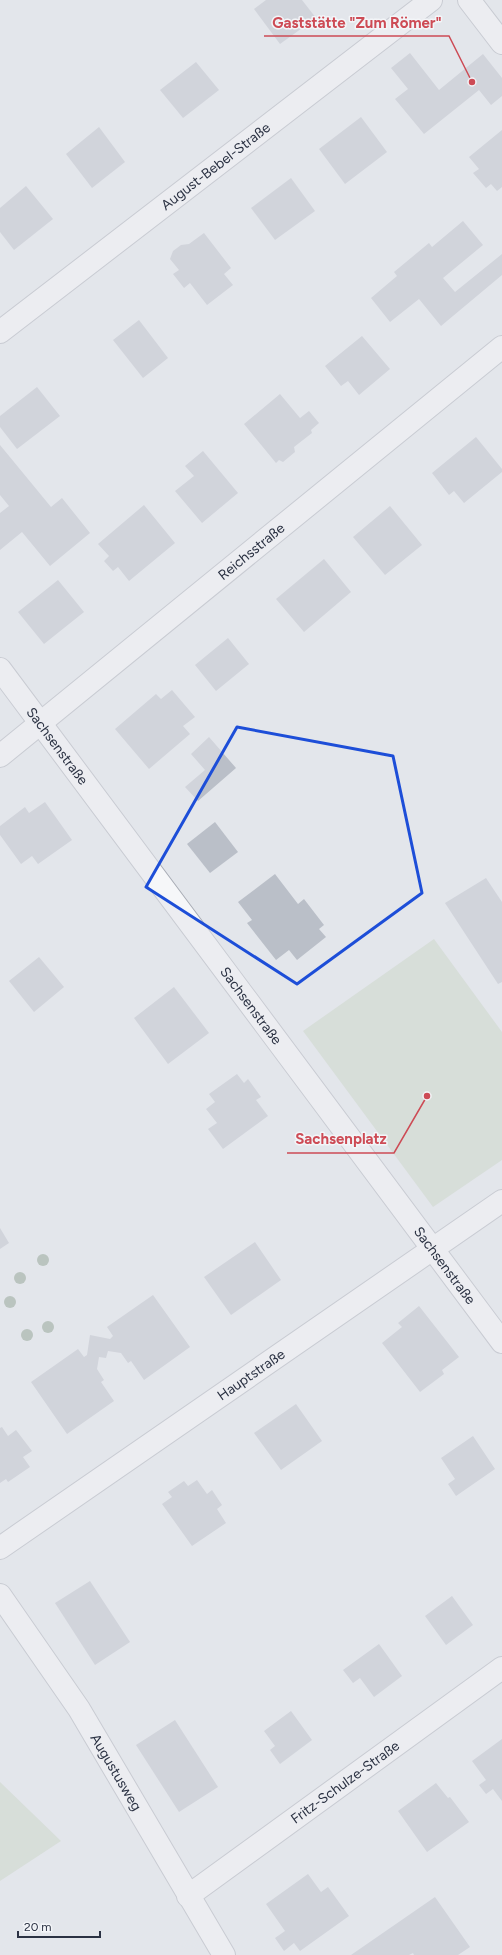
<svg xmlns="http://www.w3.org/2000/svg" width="502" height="1955" viewBox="0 0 502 1955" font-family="Figtree,sans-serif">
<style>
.green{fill:#c7d5c4}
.building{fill:#babfc8}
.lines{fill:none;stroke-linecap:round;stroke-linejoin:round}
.minor-casing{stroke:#a8acb5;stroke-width:24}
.minor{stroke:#f6f7f9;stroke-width:22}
.tree{fill:#889c89}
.marked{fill:none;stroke:#1d4ed8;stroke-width:3;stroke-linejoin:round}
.labels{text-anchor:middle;stroke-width:3;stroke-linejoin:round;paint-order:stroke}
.street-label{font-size:14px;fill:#2b3243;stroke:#f3f5f8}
.leader{fill:none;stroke:#cd4b55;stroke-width:1.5}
.callout-dot{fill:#cd4b55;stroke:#f3f5f8;stroke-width:1.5}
.callout-label{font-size:15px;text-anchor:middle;font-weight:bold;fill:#cd4b55;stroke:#f3f5f8;stroke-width:3;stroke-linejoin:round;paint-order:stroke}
</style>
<rect width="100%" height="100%" fill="#e3e6eb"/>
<g class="green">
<polygon points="434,939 502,1032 502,1160 433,1207 303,1031"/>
<polygon points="0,1782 61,1841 0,1881"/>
</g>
<g class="building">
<polygon points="266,0 302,0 316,18 280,44 254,9"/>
<polygon points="410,53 439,90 483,54 502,78 502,96 491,105 479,90 424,134 395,99 408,89 391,68"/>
<polygon points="196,62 219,90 183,118 160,90"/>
<polygon points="361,117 387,152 345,184 319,149"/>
<polygon points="99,127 125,162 92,188 66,154"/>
<polygon points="502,130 502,187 497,191 491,184 486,188 473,173 479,169 469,157"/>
<polygon points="291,178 315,211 275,240 251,208"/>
<polygon points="26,186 53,219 14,250 0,232 0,208"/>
<polygon points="463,221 483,245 443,278 455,292 502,254 502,275 441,326 419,299 390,322 371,298 397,276 394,272 429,243 432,247"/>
<polygon points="204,233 231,268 224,274 233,285 207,305 190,283 184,288 173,274 179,270 170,259 173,251 181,245 189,244"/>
<polygon points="139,320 168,358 143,378 113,340"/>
<polygon points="362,336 390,369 359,395 348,381 341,386 325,366"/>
<polygon points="37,387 60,416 17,449 0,427 0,416"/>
<polygon points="280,394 300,418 309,411 319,423 311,430 312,433 294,447 295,452 283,462 279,460 276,463 244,424"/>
<polygon points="476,437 502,469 502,472 464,503 454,491 449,495 432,473"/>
<polygon points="0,445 51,507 62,498 90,533 50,566 22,532 0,550 0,513 9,506 0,495"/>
<polygon points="203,451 238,493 202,523 175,491 194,476 185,466"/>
<polygon points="144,505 175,543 129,581 118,567 113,571 104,561 109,556 98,544"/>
<polygon points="390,506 422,545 385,575 353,537"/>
<polygon points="324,559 351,592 304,632 276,599"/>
<polygon points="58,580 84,612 44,644 18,612"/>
<polygon points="228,638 249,664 216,691 195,665"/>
<polygon points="172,690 195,717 183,726 190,734 149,769 115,729 156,694 161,699"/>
<polygon points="209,737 236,768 198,801 185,787 205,770 191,754"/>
<polygon points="45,802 72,840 38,864 32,856 21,864 0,835 0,826 25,807 29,813"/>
<polygon points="215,822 238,852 210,873 187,844"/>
<polygon points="275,874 298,904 304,899 324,925 319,929 326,937 297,960 289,950 276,960 247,923 252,920 238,902"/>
<polygon points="486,878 502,902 502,982 498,984 445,903"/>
<polygon points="39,957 64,987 34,1012 9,981"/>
<polygon points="174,987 209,1033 168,1064 134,1018"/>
<polygon points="237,1074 244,1083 248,1079 261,1097 256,1100 268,1116 223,1149 208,1129 217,1123 206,1109 215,1102 209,1094"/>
<polygon points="0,1228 9,1243 0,1249"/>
<polygon points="255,1242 281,1280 231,1315 204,1277"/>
<polygon points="153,1295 190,1347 144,1380 131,1361 128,1363 121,1353 108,1351 106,1358 99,1357 97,1369 104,1380 101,1382 114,1401 67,1434 31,1382 78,1349 84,1357 87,1355 90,1335 110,1339 113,1336 107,1327"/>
<polygon points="419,1306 459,1357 442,1370 444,1374 420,1392 382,1343 402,1327 398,1323"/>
<polygon points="296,1404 322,1441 281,1470 254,1433"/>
<polygon points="2,1427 8,1436 16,1430 32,1451 23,1457 30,1467 8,1482 6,1479 0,1483 0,1428"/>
<polygon points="473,1436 495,1469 456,1496 448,1484 455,1479 441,1458"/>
<polygon points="197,1480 207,1494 212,1490 222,1505 217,1509 226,1523 192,1546 162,1504 172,1497 168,1492 184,1481 188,1486"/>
<polygon points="90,1581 130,1642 95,1665 55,1603"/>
<polygon points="452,1596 473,1625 446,1645 425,1616"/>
<polygon points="379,1644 402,1676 374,1697 360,1678 353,1683 343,1670"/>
<polygon points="291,1711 312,1740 280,1764 270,1750 275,1746 264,1731"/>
<polygon points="175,1720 218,1787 179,1812 136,1745"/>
<polygon points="502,1739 502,1801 493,1789 486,1794 479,1785 486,1780 472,1761"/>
<polygon points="436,1783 448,1798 450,1797 469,1822 427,1852 398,1811"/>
<polygon points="308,1874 321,1892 328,1887 349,1916 300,1951 294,1943 284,1951 275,1938 285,1931 266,1904"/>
<polygon points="435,1897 470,1947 458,1955 414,1955 413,1953 409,1955 351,1955"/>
</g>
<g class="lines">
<defs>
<g id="minor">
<polyline points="469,0 502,43"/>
<path id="s1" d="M0 332 431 0"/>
<path id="s2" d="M0 669 502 1342"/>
<path id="s3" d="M0 756 502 347"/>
<path id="s4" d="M0 1548 502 1201"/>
<path id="s5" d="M0 1595 79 1709 224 1955"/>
<path id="s6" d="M188 1896 502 1668"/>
</g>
</defs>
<use href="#minor" class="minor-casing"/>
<use href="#minor" class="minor"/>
</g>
<g class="tree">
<circle cx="43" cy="1260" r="6"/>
<circle cx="20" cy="1278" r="6"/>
<circle cx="10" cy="1302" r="6"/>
<circle cx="48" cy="1327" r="6"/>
<circle cx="27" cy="1335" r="6"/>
</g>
<path d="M0 0H502V1955H0ZM237 727 393 756 422 893 297 984 146 887Z" fill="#e3e6eb" fill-opacity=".55" fill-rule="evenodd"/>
<path class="marked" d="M237 727 393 756 422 893 297 984 146 887Z"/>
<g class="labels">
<g class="street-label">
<text dy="5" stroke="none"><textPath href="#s1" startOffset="272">August-Bebel-Straße</textPath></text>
<text dy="5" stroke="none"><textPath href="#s3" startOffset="324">Reichsstraße</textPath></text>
<text dy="5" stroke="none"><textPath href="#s2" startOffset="96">Sachsenstraße</textPath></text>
<text dy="5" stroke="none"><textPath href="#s2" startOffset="420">Sachsenstraße</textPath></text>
<text dy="5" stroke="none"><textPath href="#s2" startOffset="744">Sachsenstraße</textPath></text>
<text dy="5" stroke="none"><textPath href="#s4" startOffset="305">Hauptstraße</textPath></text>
<text dy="5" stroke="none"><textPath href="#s5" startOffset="212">Augustusweg</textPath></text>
<text dy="5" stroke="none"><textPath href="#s6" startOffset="194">Fritz-Schulze-Straße</textPath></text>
</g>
</g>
<path class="leader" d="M472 82L449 36H264M427 1096L394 1153H287"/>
<g class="callout-dot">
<circle cx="472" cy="82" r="4"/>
<circle cx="427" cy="1096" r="4"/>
</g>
<g class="callout-label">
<text x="357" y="28">Gaststätte "Zum Römer"</text>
<text x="341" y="1144">Sachsenplatz</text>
</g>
<path d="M18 1931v6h82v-6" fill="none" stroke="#2b3243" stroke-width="2"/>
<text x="24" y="1931" font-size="12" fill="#2b3243" stroke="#f3f5f8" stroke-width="3" paint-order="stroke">20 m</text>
</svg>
